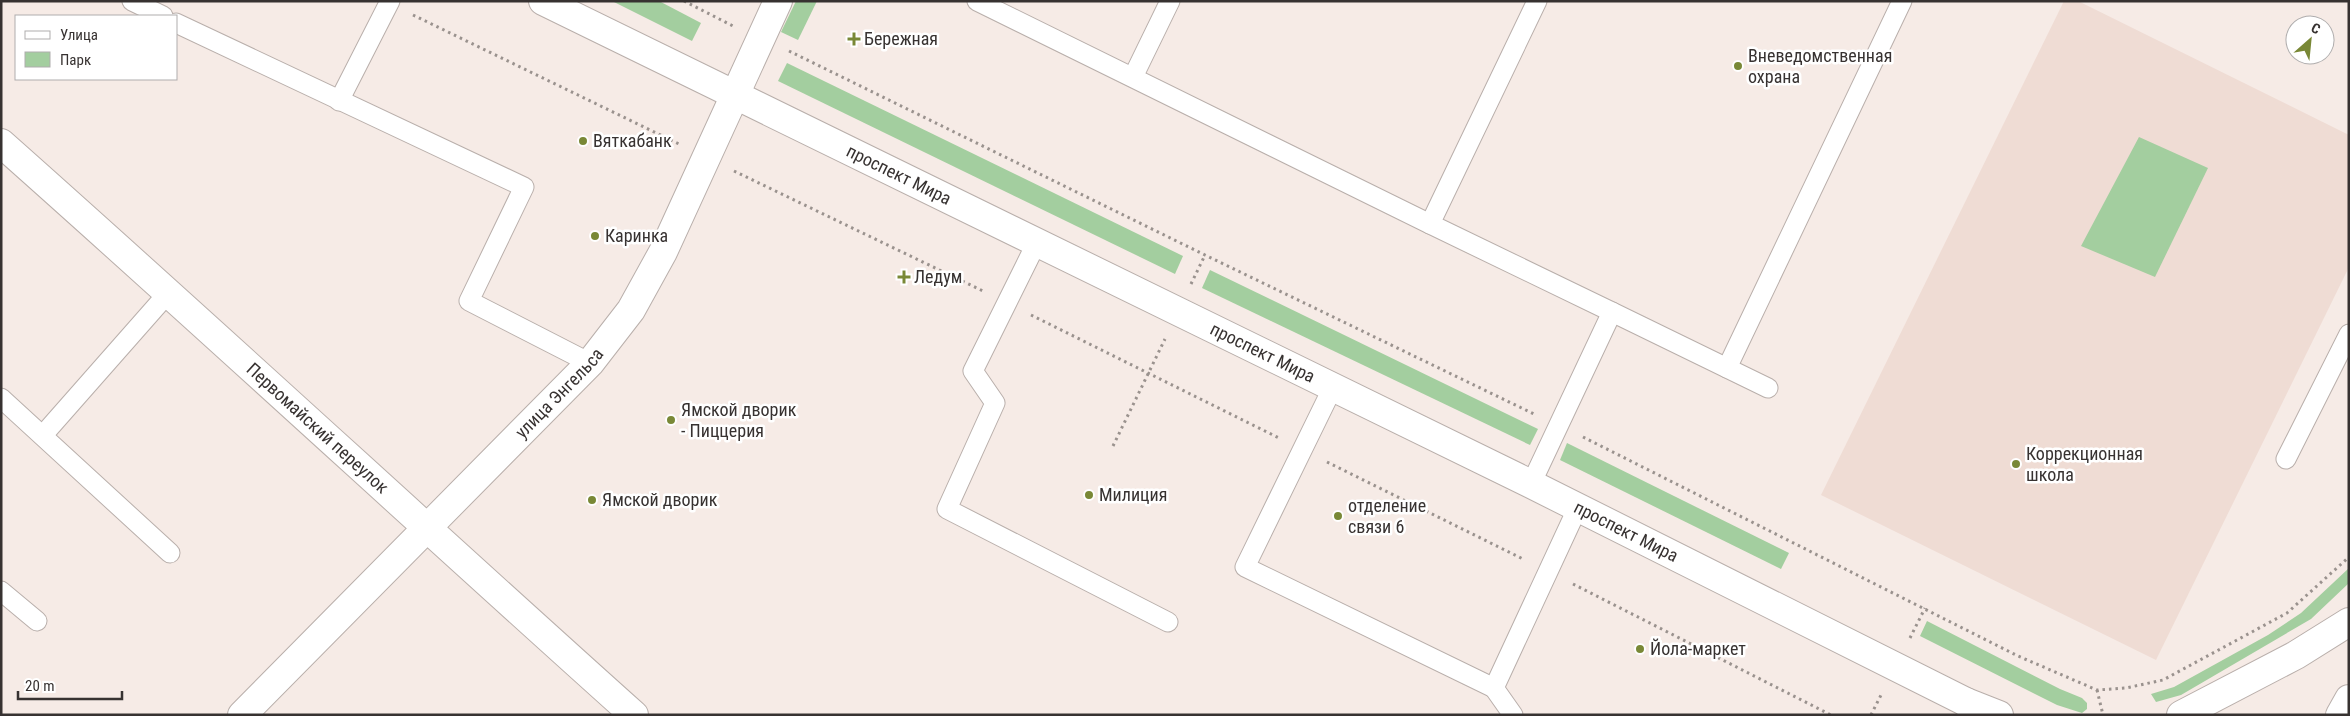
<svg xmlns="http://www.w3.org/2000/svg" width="2350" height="716" viewBox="0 0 2350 716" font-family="'Roboto Condensed',sans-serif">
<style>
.built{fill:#efdcd4}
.green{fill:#a3ce9f}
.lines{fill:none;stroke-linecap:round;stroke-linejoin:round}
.service-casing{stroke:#b9afab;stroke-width:21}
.minor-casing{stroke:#b9afab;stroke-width:30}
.tertiary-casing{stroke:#b9afab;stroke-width:30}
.secondary-casing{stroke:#b9afab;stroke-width:30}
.path{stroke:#9a928e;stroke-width:3;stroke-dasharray:2.5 4;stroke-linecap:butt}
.service{stroke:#fff;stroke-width:19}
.minor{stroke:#fff;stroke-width:28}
.tertiary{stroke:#fff;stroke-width:28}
.secondary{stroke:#fff;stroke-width:28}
.poi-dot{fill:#798836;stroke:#fff;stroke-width:2}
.labels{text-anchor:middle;stroke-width:5;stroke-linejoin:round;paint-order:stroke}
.poi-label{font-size:18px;fill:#373231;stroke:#fff;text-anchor:start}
.street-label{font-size:18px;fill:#373231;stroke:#fff}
</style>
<rect width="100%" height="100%" fill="#f6ebe6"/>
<polygon class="built" points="2064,1 2078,1 2349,135 2349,267 2156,660 1821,495"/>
<g class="green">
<polygon points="612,1 659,1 701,23 692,41"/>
<polygon points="796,1 817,1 798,40 781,32"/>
<polygon points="787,63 1183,256 1175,274 778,81"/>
<polygon points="2139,137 2208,168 2155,277 2081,246"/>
<polygon points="1210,270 1538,429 1530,445 1202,288"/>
<polygon points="1567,443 1789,553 1781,569 1560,460"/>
<polygon points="2349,568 2349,583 2311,619 2181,695 2156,702 2151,694 2174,687 2268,635 2301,613"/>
<polygon points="1927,621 2060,689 2082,698 2087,703 2087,709 2082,713 2057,705 1920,636"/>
</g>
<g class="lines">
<defs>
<g id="service">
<polyline points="132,1 163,16"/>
<polyline points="977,1 1430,224"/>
<polyline points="1537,1 1430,224 1612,312"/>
<polyline points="176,23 524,187 469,301 590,363"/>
<polyline points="1133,77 1170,1"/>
<polyline points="339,101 390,1"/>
<polyline points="1037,242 973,371 995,403 947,509 1168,622"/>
<polyline points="1727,368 1902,1"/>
<polyline points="1333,387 1245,567 1494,688"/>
<polyline points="1,398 170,553"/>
<polyline points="43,435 169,292"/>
<polyline points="2286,459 2349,334"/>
<polyline points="1531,484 1612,312 1768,388"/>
<polyline points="1,591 37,621"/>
<polyline points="1513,715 1494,688 1578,507"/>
</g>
<g id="minor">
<path id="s1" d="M1 143C214 332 422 525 634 715"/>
<path id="s2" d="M242 715 590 363 631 310 663 252 778 1"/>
</g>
<g id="tertiary">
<polyline points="1966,702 1999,715"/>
<polyline points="2181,715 2296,655 2349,622"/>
<polyline points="2340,715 2349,699"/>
</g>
<g id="secondary">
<path id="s3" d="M543 1 1531 484 1966 702 1977 715"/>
</g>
</defs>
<use href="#service" class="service-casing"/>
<use href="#minor" class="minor-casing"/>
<use href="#tertiary" class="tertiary-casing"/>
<use href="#secondary" class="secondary-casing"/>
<g class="path">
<polyline points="684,1 733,26"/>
<polyline points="413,15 679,144"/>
<polyline points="789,51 1205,255 1534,414"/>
<polyline points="734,171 983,291"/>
<polyline points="1191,284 1205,255"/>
<polyline points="1031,315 1279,438"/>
<polyline points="1583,437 2018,656 2097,690 2126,688 2163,680 2287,613 2349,557"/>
<polyline points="1113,446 1165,339"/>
<polyline points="1327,462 1525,560"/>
<polyline points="1573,584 1831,715"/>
<polyline points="1910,638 1925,608"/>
<polyline points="2097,690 2103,715"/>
<polyline points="1871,715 1881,695"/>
</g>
<use href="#service" class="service"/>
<use href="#minor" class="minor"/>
<use href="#tertiary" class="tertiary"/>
<use href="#secondary" class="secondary"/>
</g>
<g class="poi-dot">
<path d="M851.5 31.5h5v5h5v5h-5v5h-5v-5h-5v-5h5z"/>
<circle cx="1738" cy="66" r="5"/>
<circle cx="583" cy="141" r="5"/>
<circle cx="595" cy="236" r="5"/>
<path d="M901.5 269.5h5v5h5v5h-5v5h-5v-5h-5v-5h5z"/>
<circle cx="671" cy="420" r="5"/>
<circle cx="2016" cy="464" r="5"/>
<circle cx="1089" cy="495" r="5"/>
<circle cx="592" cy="500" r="5"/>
<circle cx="1338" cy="516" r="5"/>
<circle cx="1640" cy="649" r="5"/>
</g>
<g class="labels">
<g class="poi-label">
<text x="864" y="45">Бережная</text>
<text x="1748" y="62">Вневедомственная<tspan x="1748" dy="21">охрана</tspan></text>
<text x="593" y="147">Вяткабанк</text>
<text x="605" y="242">Каринка</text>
<text x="914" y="283">Ледум</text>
<text x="681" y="416">Ямской дворик<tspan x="681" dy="21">- Пиццерия</tspan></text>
<text x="2026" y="460">Коррекционная<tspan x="2026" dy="21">школа</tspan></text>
<text x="1099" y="501">Милиция</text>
<text x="602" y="506">Ямской дворик</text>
<text x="1348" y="512">отделение<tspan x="1348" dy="21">связи 6</tspan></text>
<text x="1650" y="655">Йола-маркет</text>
</g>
<g class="street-label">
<text dy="6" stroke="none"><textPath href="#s3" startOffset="396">проспект Мира</textPath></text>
<text dy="6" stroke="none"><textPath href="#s3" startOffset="801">проспект Мира</textPath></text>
<text dy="6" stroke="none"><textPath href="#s2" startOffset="452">улица Энгельса</textPath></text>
<text dy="6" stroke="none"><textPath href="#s1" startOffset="426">Первомайский переулок</textPath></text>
<text dy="6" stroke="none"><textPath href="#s3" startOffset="1206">проспект Мира</textPath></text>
</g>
</g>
<rect width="2350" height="716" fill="none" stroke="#373231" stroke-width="5"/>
<rect x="15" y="15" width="162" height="65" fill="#ffffff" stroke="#afadad"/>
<rect x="25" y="31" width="25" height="8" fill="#ffffff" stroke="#afadad"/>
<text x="60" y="40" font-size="15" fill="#373231">Улица</text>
<rect x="25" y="52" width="25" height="15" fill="#a3ce9f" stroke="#afadad"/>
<text x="60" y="65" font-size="15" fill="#373231">Парк</text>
<g transform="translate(2310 40) rotate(27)"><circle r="24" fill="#ffffff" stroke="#afadad"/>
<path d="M0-4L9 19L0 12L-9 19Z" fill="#798836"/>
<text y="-8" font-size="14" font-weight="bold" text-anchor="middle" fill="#373231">С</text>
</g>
<path d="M18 691v8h104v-8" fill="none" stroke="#373231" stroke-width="2.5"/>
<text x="25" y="691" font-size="15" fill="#373231" stroke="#ffffff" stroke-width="4" paint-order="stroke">20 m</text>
</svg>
